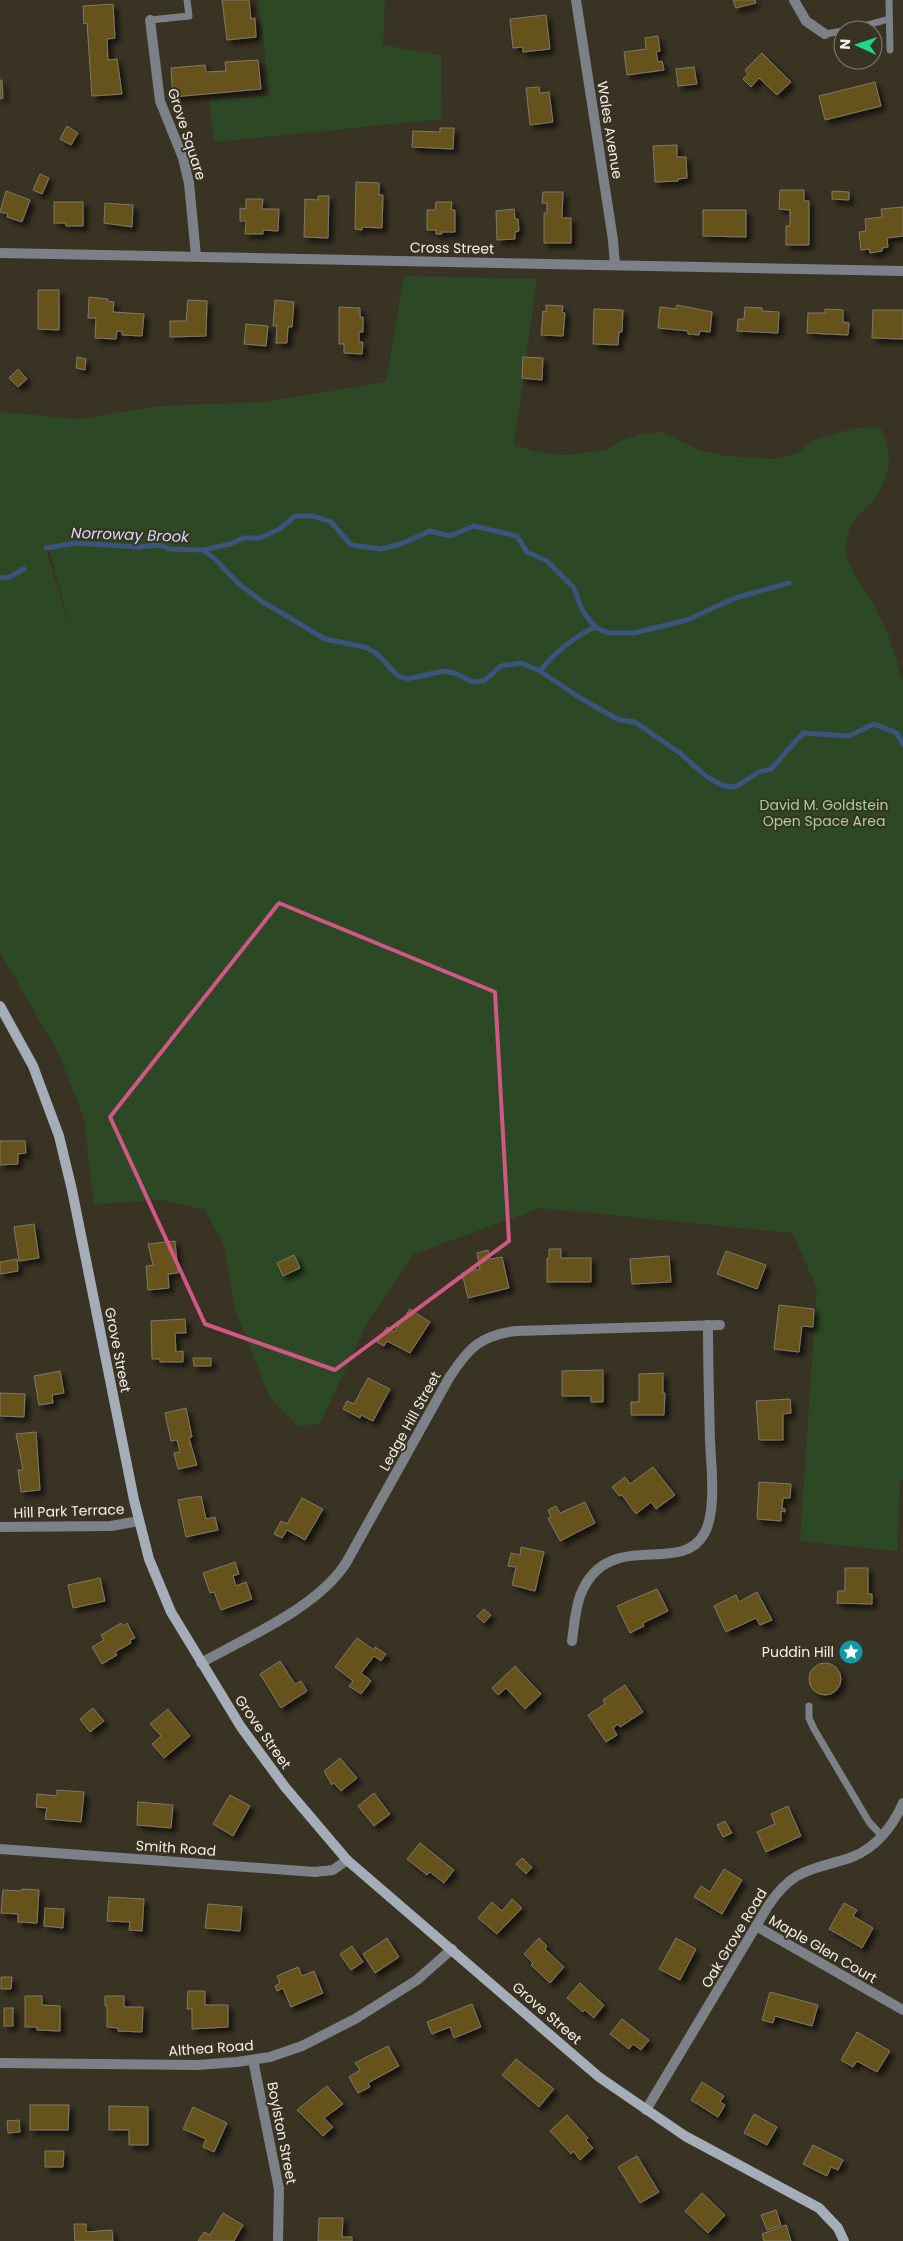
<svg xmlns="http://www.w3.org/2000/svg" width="903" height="2241" viewBox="0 0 903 2241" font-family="Poppins,sans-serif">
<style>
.green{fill:#2d4824;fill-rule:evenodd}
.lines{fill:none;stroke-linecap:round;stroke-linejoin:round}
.stream{stroke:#3b547e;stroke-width:5}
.building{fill:#66521b;stroke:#807968;filter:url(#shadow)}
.lane{stroke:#7c8188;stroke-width:7}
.street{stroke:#7c8188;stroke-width:10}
.secondary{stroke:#a5adb8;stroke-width:10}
.marked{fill:none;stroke:#d15884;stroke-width:4;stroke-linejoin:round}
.labels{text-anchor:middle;stroke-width:4;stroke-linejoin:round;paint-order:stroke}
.street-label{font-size:14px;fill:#f3efe5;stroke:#393324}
.park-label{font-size:14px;fill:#a2d490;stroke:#393324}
.poi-label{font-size:14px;fill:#f3efe5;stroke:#393324;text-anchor:end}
.water-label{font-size:15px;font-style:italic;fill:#cddefa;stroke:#393324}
</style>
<defs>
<filter id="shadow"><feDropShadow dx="4.5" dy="4.5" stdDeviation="2.5" flood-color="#0009"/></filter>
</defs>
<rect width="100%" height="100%" fill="#393324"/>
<g class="green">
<polygon points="258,0 385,0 383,45 441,55 442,119 214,142 209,100 270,96"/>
<path d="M404 276 537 279 514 445 537 452 565 455 607 450 622 440 642 434 662 432 699 450 726 456 776 459 797 453 814 440 852 429 866 427 882 430C895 456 889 482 870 504 856 520 849 521 846 545 843 564 870 597 878 613 890 635 897 661 903 685V1479L900 1480 897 1551 800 1541 817 1288 792 1233 541 1208 414 1254 370 1318 320 1423 299 1427 270 1398 236 1312 223 1243 205 1210 163 1200 94 1204 84 1119 58 1052 0 952V412L79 419 159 406 262 402 386 382ZM47 549H49L71 632 46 549Z"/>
</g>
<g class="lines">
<g class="stream">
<polyline points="46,548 76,543 139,547 159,545 170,549 203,550 214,558 239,584 263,602 325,639 365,647 376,653 398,676 407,679 444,671 455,673 473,682 484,681 501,666 521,663 540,671 577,696 619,720 635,722 680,753 707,777 724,786 735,787 759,772 771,769 803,733 849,736 874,724 897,733 903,745"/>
<polyline points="203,550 230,544 244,538 259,538 278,530 295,516 313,516 331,522 351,545 381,549 401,544 430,531 450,536 474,526 517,536 527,552 547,561 574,588 582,610 595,627"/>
<polyline points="0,578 9,577 24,569"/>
<path d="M540 671C556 651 572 638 595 627L608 633H634L687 620 735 598 789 583"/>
</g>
</g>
<g class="building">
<polygon points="222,0 249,0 251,19 255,18 256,37 227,40"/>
<polygon points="733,0 755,0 756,3 736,8"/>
<polygon points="113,4 115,38 107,39 108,60 117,59 122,94 92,96 87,23 84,24 83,6"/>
<polygon points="546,15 550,49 523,52 523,47 513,48 510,19"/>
<polygon points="658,36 660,51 656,52 658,62 662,61 664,70 627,75 624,52 646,49 645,38"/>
<polygon points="762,53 791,82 777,95 759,78 751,87 743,79 748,74 745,70"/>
<polygon points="258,60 261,89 173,97 171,68 205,65 206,72 226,71 225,62"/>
<polygon points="694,67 697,84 678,86 676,69"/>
<polygon points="0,80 2,80 3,98 0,99"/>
<polygon points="875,82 881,106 825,120 819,96"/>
<polygon points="539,87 540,93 549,92 553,122 530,125 526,88"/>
<polygon points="67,126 78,133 71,145 60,139"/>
<polygon points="440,128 454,128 453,149 412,147 413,131 440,132"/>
<polygon points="677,145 677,157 686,157 687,178 678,179 678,181 655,182 653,146"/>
<polygon points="40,174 49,178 42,194 33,190"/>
<polygon points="356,182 379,183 379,195 383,195 382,228 362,227 362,230 355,229"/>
<polygon points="780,190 804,190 804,201 809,201 809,245 786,245 786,226 790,226 790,210 779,209"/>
<polygon points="6,191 30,200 22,222 7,217 8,214 0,212"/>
<polygon points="832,191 849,192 849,200 832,199"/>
<polygon points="543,192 563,192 562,218 571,218 571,243 544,243 544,213 547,213 547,203 542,203"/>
<polygon points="318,196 329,196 328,238 304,237 305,199 318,200"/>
<polygon points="246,199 263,199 262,209 279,209 278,231 263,230 263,234 245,234 246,221 240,221 240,208 246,209"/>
<polygon points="54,202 83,202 83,226 66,226 65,223 54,223"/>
<polygon points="436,202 452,202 451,210 455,210 455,232 441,232 442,234 436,234 436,230 427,230 427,210 435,210"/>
<polygon points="105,203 133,205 132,227 104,223"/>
<polygon points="903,207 903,236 887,238 888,247 882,248 882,251 870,253 869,249 861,250 859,232 866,231 865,219 882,217 881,209"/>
<polygon points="514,209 515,219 518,219 519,231 515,232 515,239 497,240 496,211"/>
<polygon points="703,210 746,210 746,237 703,236"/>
<polygon points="38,290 59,290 59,330 38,329"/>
<polygon points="89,297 108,299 107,301 114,302 113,312 144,314 142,336 122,335 122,331 117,331 116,339 95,338 96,318 88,318"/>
<polygon points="188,300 207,301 206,336 170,337 170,321 186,321"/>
<polygon points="275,300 294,302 292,327 288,327 287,343 276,343 277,326 273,326"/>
<polygon points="546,305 563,306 562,312 565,313 563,336 541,335 543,311 546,312"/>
<polygon points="677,305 712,312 710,332 700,331 699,335 688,334 688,331 658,328 660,307 676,309"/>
<polygon points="339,307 360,308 360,317 363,317 363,332 359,332 359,342 363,342 362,354 344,353 344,344 339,344"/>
<polygon points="745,307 762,308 762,311 779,312 778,333 737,331 738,319 744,319"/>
<polygon points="594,309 623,310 622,332 619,332 618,345 593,344"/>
<polygon points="825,309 843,310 843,322 849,323 848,335 807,333 808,313 825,313"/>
<polygon points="873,310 903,310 903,339 872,338"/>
<polygon points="246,324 268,326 266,346 244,344"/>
<polygon points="77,357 86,359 85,370 76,368"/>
<polygon points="523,357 543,358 542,380 522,378"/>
<polygon points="18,369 27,379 18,387 9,378"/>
<polygon points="0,1141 25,1141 26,1153 18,1154 18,1164 0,1165"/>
<polygon points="34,1224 39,1258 19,1261 14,1227"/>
<polygon points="175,1241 178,1273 168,1274 169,1288 148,1290 146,1266 153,1265 148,1244"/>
<polygon points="549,1249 561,1249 561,1258 591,1258 591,1282 547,1282 547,1258 549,1258"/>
<polygon points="488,1250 490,1259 502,1257 509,1288 468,1298 462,1273 480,1269 477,1253"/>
<polygon points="726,1251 766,1265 757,1289 717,1274"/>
<polygon points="294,1255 300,1268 283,1276 277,1263"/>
<polygon points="669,1256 671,1282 632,1284 630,1259"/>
<polygon points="17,1259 18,1271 0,1274 0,1262"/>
<polygon points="779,1305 814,1309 813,1327 802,1326 799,1352 774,1349"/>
<polygon points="410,1309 430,1322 410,1353 387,1341 384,1346 377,1342 387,1327 394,1332"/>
<polygon points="185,1319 186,1333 175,1333 176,1352 183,1351 183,1362 160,1362 160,1359 152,1359 151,1321"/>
<polygon points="193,1358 211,1358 211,1366 194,1366"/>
<polygon points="603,1370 603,1402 591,1402 591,1396 562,1396 562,1371"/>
<polygon points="60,1371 64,1393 52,1395 53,1403 39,1405 34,1376"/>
<polygon points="663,1373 663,1393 665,1393 664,1415 631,1415 631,1402 639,1402 639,1374"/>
<polygon points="368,1378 390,1389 373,1421 361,1415 360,1418 343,1409 347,1401 354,1404"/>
<polygon points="0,1393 25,1394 24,1417 0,1416"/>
<polygon points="790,1399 791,1413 783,1414 783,1440 759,1440 756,1401"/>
<polygon points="186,1408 192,1437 189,1438 197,1465 178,1469 174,1453 180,1452 177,1440 171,1441 165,1413"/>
<polygon points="36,1432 40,1490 21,1492 18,1470 23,1470 16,1434"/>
<polygon points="653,1467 675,1495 656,1509 651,1502 636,1514 622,1495 619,1496 612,1487 625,1477 630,1484"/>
<polygon points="759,1482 791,1484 790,1498 783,1498 782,1508 785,1509 785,1512 781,1511 781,1521 757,1519"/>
<polygon points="201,1496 206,1519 215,1517 218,1530 186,1537 178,1500"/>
<polygon points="302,1498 323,1509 305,1540 287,1530 282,1538 274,1534 281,1521 287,1524"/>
<polygon points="585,1502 595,1523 560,1541 548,1518 551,1517 548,1510 556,1506 560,1513"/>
<polygon points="521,1547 544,1552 535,1591 512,1585 516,1567 508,1566 511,1553 520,1555"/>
<polygon points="235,1562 239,1574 233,1576 236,1586 246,1582 252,1599 221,1610 214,1592 210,1593 203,1573"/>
<polygon points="845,1568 868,1568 868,1594 872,1594 872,1604 837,1603 838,1591 845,1591"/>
<polygon points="100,1578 105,1601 73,1608 68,1585"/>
<polygon points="657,1589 668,1611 643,1623 644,1626 630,1633 617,1606"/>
<polygon points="757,1592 772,1620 760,1625 756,1618 726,1632 714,1606 736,1595 739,1602"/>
<polygon points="484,1609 491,1615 484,1623 477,1616"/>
<polygon points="121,1623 123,1626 127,1623 135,1638 130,1640 131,1643 115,1652 117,1655 102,1664 92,1647 104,1640 101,1635"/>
<polygon points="357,1638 374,1650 375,1647 386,1654 381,1661 374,1656 361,1673 371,1681 361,1694 349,1686 353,1681 335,1667"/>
<polygon points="280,1661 295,1684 301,1681 307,1691 281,1708 260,1674"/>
<circle cx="825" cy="1679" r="16"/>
<polygon points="515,1666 541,1694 525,1709 506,1688 498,1695 492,1688"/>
<polygon points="625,1685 643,1712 620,1727 618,1724 613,1728 617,1735 606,1742 588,1715 605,1704 603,1700"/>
<polygon points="93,1708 104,1721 90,1732 80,1719"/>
<polygon points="168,1709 190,1736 164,1758 152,1744 161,1736 150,1724"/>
<polygon points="340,1758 357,1778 341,1791 334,1783 332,1785 324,1771"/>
<polygon points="57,1790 84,1792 81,1822 45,1819 47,1808 36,1807 37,1794 57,1796"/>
<polygon points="374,1793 390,1814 374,1826 358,1806"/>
<polygon points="230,1795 250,1806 233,1836 213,1824"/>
<polygon points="138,1802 173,1805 171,1828 137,1825"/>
<polygon points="788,1806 801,1836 766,1852 757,1832 775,1824 771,1814"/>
<polygon points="725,1821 732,1833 723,1837 717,1825"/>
<polygon points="420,1843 454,1870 444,1883 430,1872 427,1875 407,1859"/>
<polygon points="522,1858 532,1867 526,1874 516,1864"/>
<polygon points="724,1869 742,1880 722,1914 694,1897 701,1886 710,1892"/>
<polygon points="22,1889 39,1890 37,1923 18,1922 18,1914 1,1913 3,1890 21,1891"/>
<polygon points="109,1897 144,1899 142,1931 129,1930 130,1922 107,1921"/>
<polygon points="512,1899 522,1908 497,1934 478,1918 492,1902 502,1911"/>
<polygon points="844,1903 857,1910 853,1916 873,1928 862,1948 829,1929"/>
<polygon points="208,1904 242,1907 240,1931 205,1928"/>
<polygon points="45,1908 64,1909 63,1928 44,1926"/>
<polygon points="387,1938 399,1957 375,1973 363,1954"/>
<polygon points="539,1938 547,1946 545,1949 564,1967 550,1983 531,1965 533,1963 524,1954"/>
<polygon points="676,1938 696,1949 680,1980 659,1969"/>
<polygon points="352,1946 363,1962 351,1970 340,1954"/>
<polygon points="298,1967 302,1976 314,1971 323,1993 291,2007 283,1988 277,1991 275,1986 280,1983 277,1976"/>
<polygon points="1,1977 12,1977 11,1989 1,1989"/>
<polygon points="580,1983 604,2005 594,2018 585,2010 583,2012 567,1998"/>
<polygon points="188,1991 205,1991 205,2005 228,2005 228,2027 192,2029 192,2009 187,2009"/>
<polygon points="770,1992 818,2005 812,2026 775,2016 773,2023 762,2020"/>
<polygon points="25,1996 42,1996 42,2005 60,2006 60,2031 37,2030 37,2027 25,2027"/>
<polygon points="105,1996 124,1996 124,2007 143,2007 142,2032 118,2031 118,2028 107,2027 107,2006 105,2006"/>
<polygon points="472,2004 481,2027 454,2038 450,2027 432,2034 427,2022"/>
<rect x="4" y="2008" width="9" height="18"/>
<polygon points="622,2019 649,2040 641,2050 633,2044 629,2049 610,2034"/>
<polygon points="857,2032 890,2051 877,2072 857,2061 853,2067 841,2060"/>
<polygon points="388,2046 399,2066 368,2083 370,2087 358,2093 349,2077 360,2070 355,2063"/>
<polygon points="516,2059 554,2089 539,2107 502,2075"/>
<polygon points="702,2082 724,2096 720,2102 725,2105 718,2117 691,2100"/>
<polygon points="327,2086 343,2104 324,2118 333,2127 323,2136 297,2110"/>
<polygon points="30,2105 69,2105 68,2130 30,2130"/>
<polygon points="109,2106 148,2107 148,2145 129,2145 129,2130 109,2130"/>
<polygon points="193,2107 227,2123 214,2152 203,2147 206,2139 183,2129"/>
<polygon points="754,2114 777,2127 767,2145 744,2133"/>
<polygon points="567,2115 588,2138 586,2140 593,2148 580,2160 573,2151 571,2154 550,2131"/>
<polygon points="19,2120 20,2132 8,2133 7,2121"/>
<polygon points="813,2145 843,2160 838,2170 831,2167 827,2176 803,2164"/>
<polygon points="45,2151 64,2151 63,2167 45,2167"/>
<polygon points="637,2156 659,2192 640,2203 618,2167"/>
<polygon points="702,2193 725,2215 708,2233 685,2211"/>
<polygon points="776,2210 781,2225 767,2230 761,2215"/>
<polygon points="223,2213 243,2225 234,2241 198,2241 204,2232 210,2235"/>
<polygon points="319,2218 343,2218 342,2237 352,2237 352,2241 318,2241"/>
<polygon points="74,2224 86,2224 86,2232 112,2230 113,2241 75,2241"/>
<polygon points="786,2225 791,2241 764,2241 762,2234"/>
</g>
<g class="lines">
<g class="lane">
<polyline points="889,0 890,50"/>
<polyline points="150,20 189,16 187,0"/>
<polyline points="849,30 889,19"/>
<polyline points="825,34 843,31"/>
<polyline points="809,1706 809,1718 814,1729 869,1822 882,1836"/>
</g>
<g class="street">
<polyline points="576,0 613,240 615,265"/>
<polyline points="794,0 806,21 825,34"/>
<polyline points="150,20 160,101 183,158 189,183 196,256"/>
<polyline points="0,253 903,271"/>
<polyline points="0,1527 111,1526 139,1521"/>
<path d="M572 1641C574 1626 575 1611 580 1596 607 1526 680 1577 704 1534 717 1512 711 1465 710 1440 709 1401 708 1363 708 1325"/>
<path d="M201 1663C247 1637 317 1608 346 1563L449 1378C468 1349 480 1335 516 1331L720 1325"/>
<polyline points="0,1849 315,1872 333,1870 347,1860"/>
<polyline points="756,1926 903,2010"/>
<polyline points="253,2060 279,2189 278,2241"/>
<polyline points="0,2063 198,2065 237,2062 270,2057 302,2046 355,2019 417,1980 452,1949"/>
<path d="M646 2110 768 1906C776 1894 785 1883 797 1876 814 1866 834 1864 852 1857 876 1848 893 1826 903 1803"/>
</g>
<polyline class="secondary" points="0,1006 33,1066 59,1136 72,1190 134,1500 149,1559 171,1612 241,1727 285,1787 347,1860 599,2077 685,2136 819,2208 838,2228 844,2241"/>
</g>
<path class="marked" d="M279 903 495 992 509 1241 335 1370 205 1324 110 1117Z"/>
<defs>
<symbol id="sight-disc" viewBox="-11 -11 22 22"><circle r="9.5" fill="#0f9aa8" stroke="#393324"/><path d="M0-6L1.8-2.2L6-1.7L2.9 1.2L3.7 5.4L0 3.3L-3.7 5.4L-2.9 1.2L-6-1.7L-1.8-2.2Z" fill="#fff"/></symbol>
</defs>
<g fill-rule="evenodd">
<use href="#sight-disc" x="837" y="1638" width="28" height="28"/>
</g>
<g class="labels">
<g class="street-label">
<text transform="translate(610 130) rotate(81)" y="5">Wales Avenue</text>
<text transform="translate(187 134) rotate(72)" y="5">Grove Square</text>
<text transform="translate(452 248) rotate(1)" y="5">Cross Street</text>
<text transform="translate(118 1350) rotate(79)" y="5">Grove Street</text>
<text transform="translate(410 1421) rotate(-61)" y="5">Ledge Hill Street</text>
<text transform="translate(69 1511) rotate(-2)" y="5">Hill Park Terrace</text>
<text transform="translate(263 1732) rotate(55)" y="5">Grove Street</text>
<text transform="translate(176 1848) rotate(4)" y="5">Smith Road</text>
<text transform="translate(734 1938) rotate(-59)" y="5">Oak Grove Road</text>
<text transform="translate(823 1949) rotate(30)" y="5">Maple Glen Court</text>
<text transform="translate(547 2013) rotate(41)" y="5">Grove Street</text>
<text transform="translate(211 2048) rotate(-4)" y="5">Althea Road</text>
<text transform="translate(282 2133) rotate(79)" y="5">Boylston Street</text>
</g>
<g class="park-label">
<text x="824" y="810">David M. Goldstein<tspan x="824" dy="16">Open Space Area</tspan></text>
</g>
<g class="poi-label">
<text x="834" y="1657">Puddin Hill</text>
</g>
<g class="water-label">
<text transform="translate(130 535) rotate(2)" y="5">Norroway Brook</text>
</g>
</g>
<g transform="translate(858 45) rotate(273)"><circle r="24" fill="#393324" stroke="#837e71"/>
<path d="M0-4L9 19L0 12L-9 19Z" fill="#21d887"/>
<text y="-8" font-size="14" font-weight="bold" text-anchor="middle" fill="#f3efe5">N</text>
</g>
</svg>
